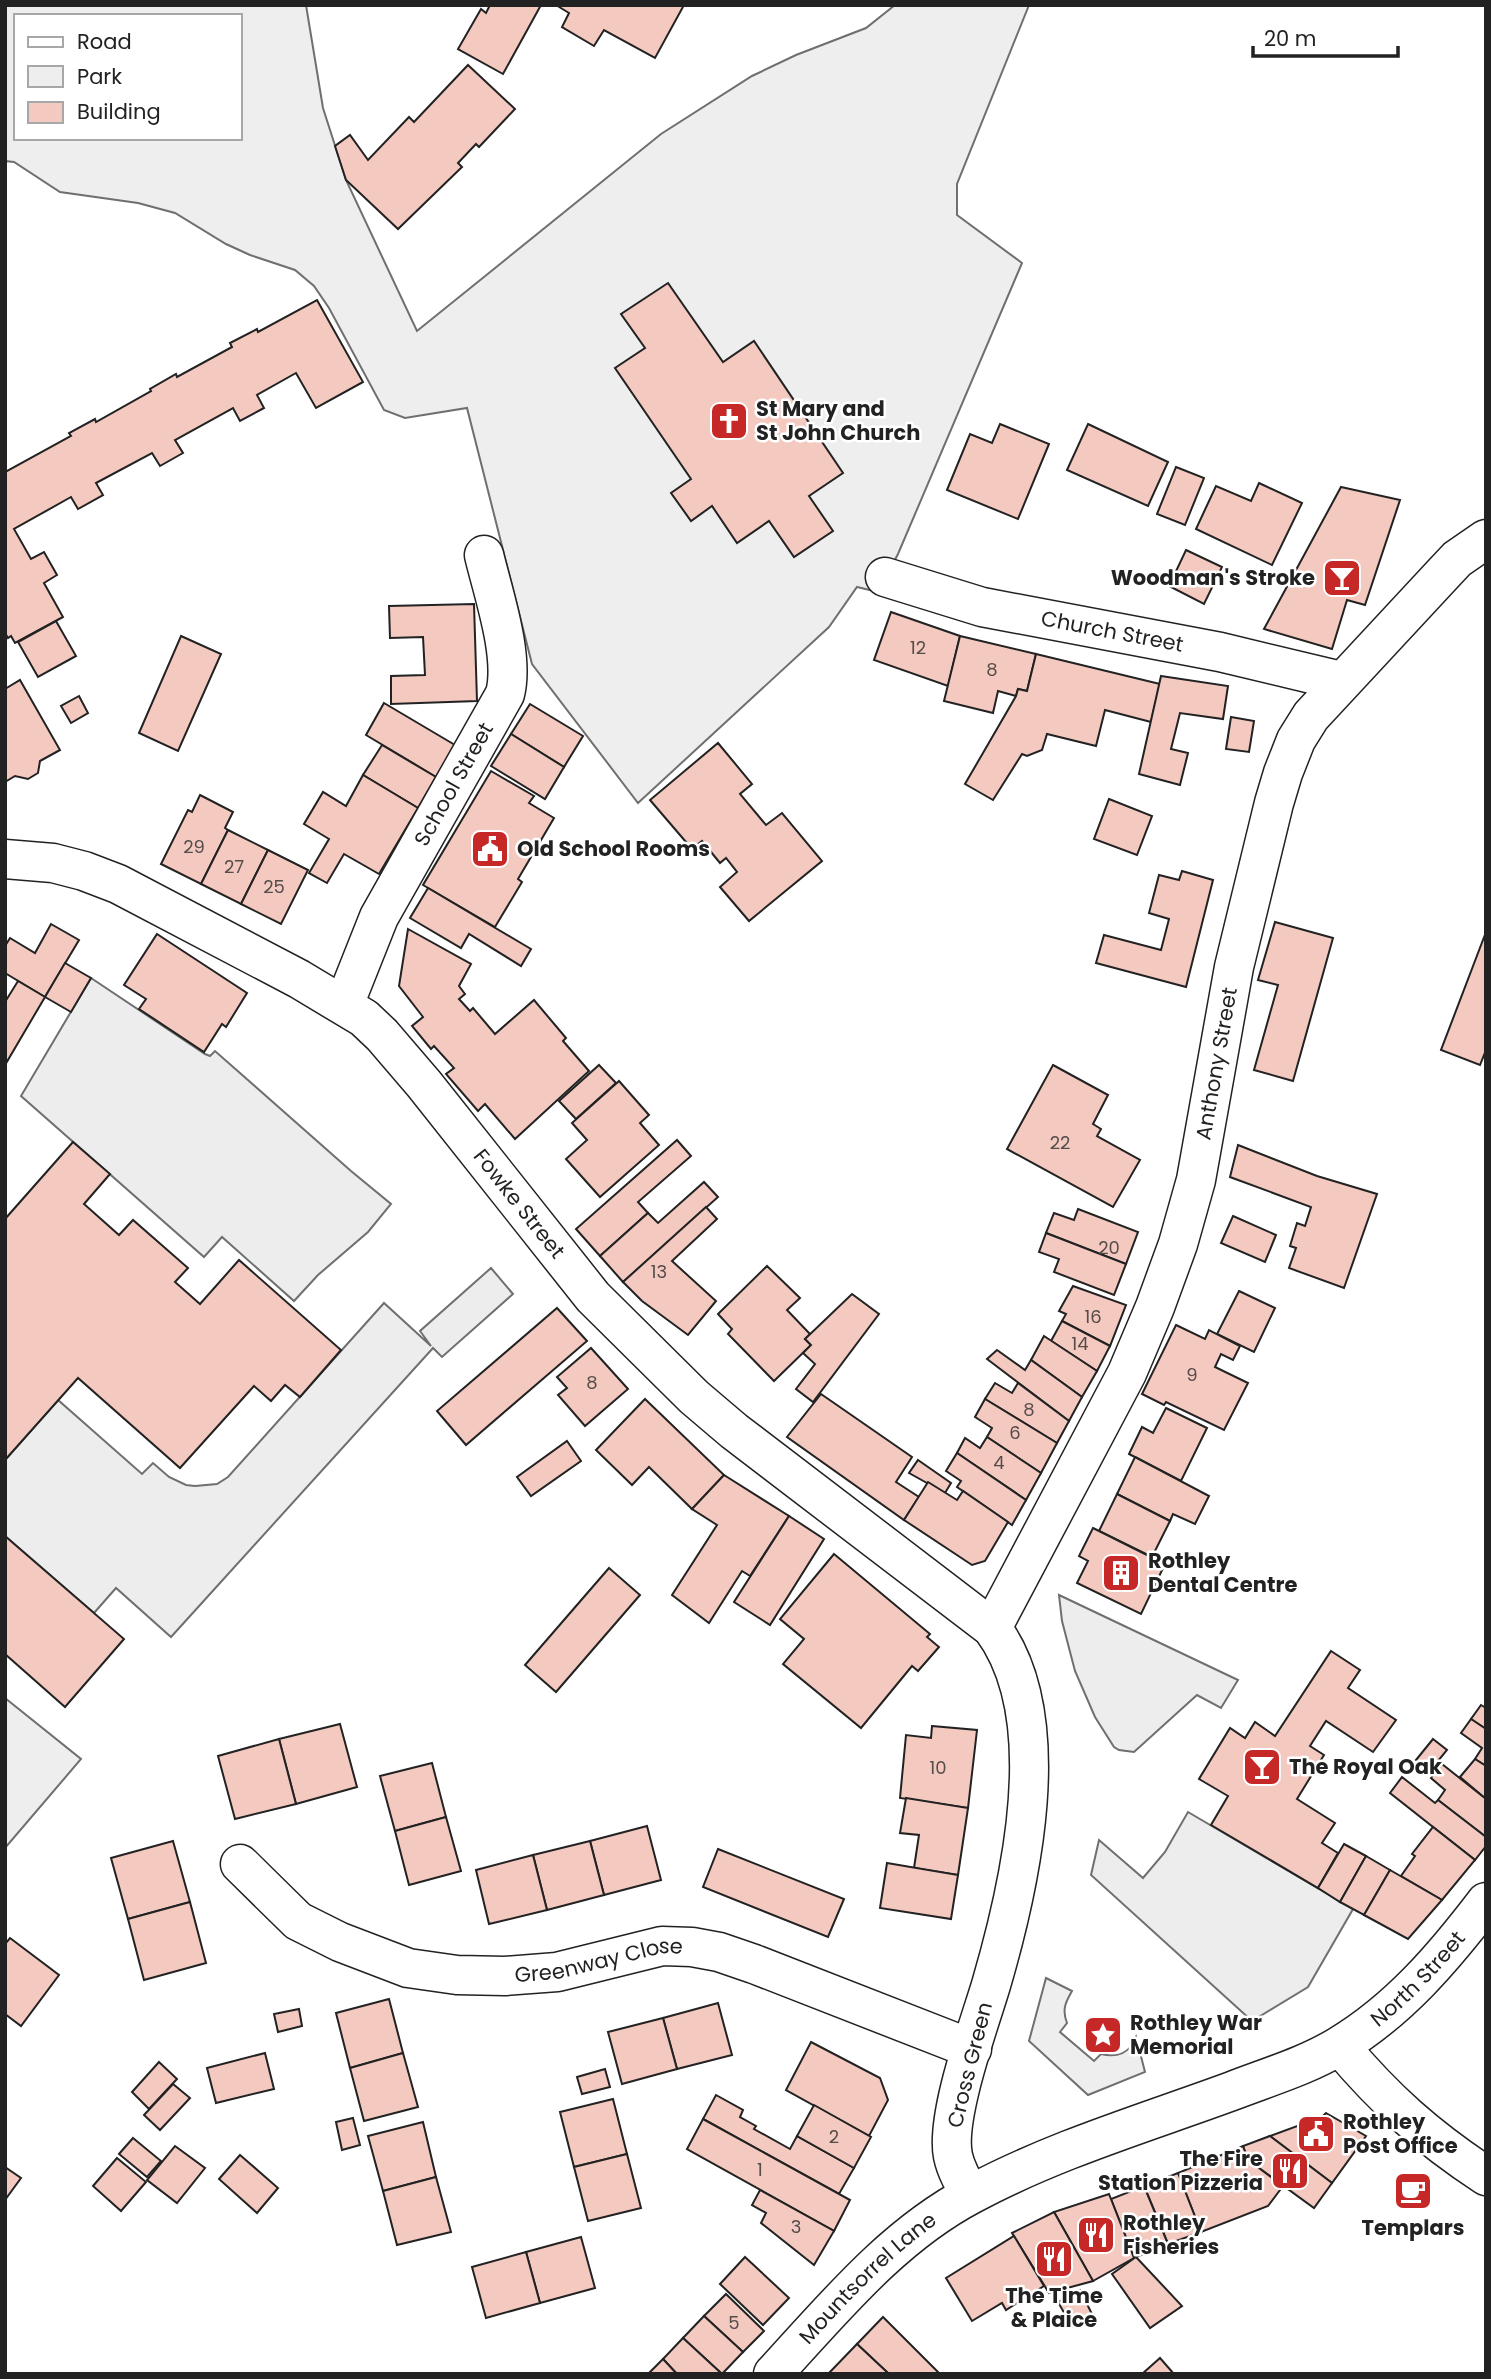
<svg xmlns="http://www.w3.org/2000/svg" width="1491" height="2379" viewBox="0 0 1491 2379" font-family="Poppins,sans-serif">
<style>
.green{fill:#eee;stroke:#6f6f6f;stroke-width:2;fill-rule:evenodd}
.parking{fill:#ededed;stroke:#6f6f6f;stroke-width:2}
.building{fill:#f3c9c0;stroke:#222;stroke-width:2}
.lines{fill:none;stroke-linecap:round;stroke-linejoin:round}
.minor-casing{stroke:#222;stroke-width:41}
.minor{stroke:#fff;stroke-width:38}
.labels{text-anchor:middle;stroke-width:5;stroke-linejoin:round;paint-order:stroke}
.number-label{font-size:18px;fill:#564c4a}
.poi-label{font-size:21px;font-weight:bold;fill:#222;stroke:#fff;text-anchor:start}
.street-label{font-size:21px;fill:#222;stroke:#fff}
</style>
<rect width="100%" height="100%" fill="#fff"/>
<g class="green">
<path d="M5 5H306L323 108 346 180 417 331 661 134 752 76 796 55 866 28 895 5H1029L957 184V215L1022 263 898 554 878 592 857 587 829 627 638 803 532 664 467 408 405 418 384 410 329 308 314 286 295 270 250 255 226 244 175 213 138 203 60 192 14 162 5 161ZM16 16H240V138H16Z"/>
<polygon points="5,1698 81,1759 5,1848"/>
<path d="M1046 1978 1072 1991C1065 2003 1062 2010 1067 2023L1060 2032 1094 2061 1101 2054C1117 2058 1130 2053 1136 2037L1145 2072 1088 2095 1029 2041Z"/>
</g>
<g class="parking">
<polygon points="91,978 205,1054 210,1056 215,1051 351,1171 391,1204 368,1232 318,1275 294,1301 222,1237 204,1257 21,1096"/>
<polygon points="491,1268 513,1294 442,1357 433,1348 171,1637 116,1588 94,1613 5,1536 5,1460 58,1400 142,1474 153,1463 169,1477 186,1485 195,1486 217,1484 228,1477 384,1303 431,1346 420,1331"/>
<polygon points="1059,1595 1238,1680 1221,1708 1197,1695 1134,1752 1119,1750 1114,1747 1095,1717 1075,1671 1062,1621"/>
<polygon points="1188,1812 1353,1909 1308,1987 1252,2021 1091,1875 1099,1840 1143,1878 1165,1852"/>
</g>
<g class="building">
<polygon points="490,5 541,5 503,74 458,49 481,9 486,13"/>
<polygon points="556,5 684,5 655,58 604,30 594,46 562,27 569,13"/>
<polygon points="468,65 515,109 479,147 476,144 458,163 462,167 398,229 346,180 335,146 350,135 368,160 409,117 414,122"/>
<polygon points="668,283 723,362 754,341 843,473 809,496 833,531 794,557 769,521 737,543 712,506 691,521 671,493 691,479 615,368 645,348 621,314"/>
<polygon points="317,300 363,382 316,408 296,373 257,395 264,408 240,421 233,408 175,440 183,453 160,466 152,453 96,483 103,495 78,509 71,497 14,529 31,559 44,552 57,575 44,583 63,617 15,643 11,636 8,638 5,633 5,472 71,436 69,433 95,419 96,422 151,391 150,389 176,374 177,377 232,347 230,343 257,329 258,332"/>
<polygon points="1000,424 1049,444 1018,519 947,490 970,434 992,443"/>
<polygon points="1088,424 1168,462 1148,506 1067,470"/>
<polygon points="1176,467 1204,478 1185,525 1157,514"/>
<polygon points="1259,483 1302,503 1272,565 1196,529 1216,486 1251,501"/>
<polygon points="1341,487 1400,500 1365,605 1347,600 1332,649 1264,629"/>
<polygon points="1186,550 1222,567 1204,604 1169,586"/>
<polygon points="474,604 477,701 391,704 391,676 425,675 423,637 390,638 389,606"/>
<polygon points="891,612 960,636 948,686 874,660"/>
<polygon points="56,621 76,656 38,677 18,642"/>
<polygon points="181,636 221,654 178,751 139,733"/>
<polygon points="960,636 1036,654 1027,691 1018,689 1016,696 998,691 993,713 944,701"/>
<polygon points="1036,654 1160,684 1151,722 1105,710 1096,746 1047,734 1042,750 1027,756 1022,754 993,800 965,784 1016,696 1018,689 1027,691"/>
<polygon points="1161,676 1228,686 1223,719 1180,713 1171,749 1188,753 1180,785 1139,774"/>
<polygon points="20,680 60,750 40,761 38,773 28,779 15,776 5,782 5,689"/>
<polygon points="79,696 88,713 71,723 61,706"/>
<polygon points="384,703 455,745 436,777 366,735"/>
<polygon points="530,704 583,736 564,767 511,734"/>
<polygon points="1231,717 1254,721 1249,752 1226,749"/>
<polygon points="511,734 564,767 545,799 491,766"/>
<polygon points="718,743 752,784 740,794 766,825 782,813 822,861 749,921 720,887 737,872 726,858 720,863 702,841 692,849 650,800"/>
<polygon points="382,745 436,777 418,808 363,775"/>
<polygon points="491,771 534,796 529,803 554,818 518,879 522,882 495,927 423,885"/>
<polygon points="363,775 418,808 379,874 344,854 327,883 309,873 329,839 304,824 323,792 346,806"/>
<polygon points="200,795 233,812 225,828 228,830 201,884 161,864 188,810 192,812"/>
<polygon points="1109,799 1152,816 1137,855 1094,839"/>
<polygon points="228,830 268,850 241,904 201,884"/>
<polygon points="268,850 308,870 281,924 241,904"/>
<polygon points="1182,871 1213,880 1186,987 1096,963 1104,935 1161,950 1169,919 1149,913 1159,875 1179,880"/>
<polygon points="428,888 531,949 521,966 469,934 461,948 410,918"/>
<polygon points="1275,922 1333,938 1293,1081 1254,1070 1278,985 1258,980"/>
<polygon points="51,924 79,940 45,997 5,973 5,946 10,938 35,953"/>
<polygon points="408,929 471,964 459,986 465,994 459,999 470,1011 473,1008 495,1034 534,1000 566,1038 563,1041 589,1071 515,1139 485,1104 478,1111 446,1074 454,1068 434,1046 431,1049 412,1026 423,1017 399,986"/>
<polygon points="1486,932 1486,1050 1480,1065 1441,1050"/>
<polygon points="157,934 247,993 226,1027 222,1024 204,1052 139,1009 146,999 124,985"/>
<polygon points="65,963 91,978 71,1012 45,997"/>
<polygon points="18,981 45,997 5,1065 5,1002"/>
<polygon points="599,1065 616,1083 576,1119 559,1101"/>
<polygon points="1053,1065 1108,1095 1093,1124 1101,1129 1097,1136 1140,1160 1113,1207 1007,1149"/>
<polygon points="619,1081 649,1115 640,1123 659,1145 600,1197 566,1159 587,1140 572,1123"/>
<polygon points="677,1140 691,1156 638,1202 648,1213 600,1256 576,1229"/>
<polygon points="73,1142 110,1174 84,1204 119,1235 133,1220 188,1268 175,1282 200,1304 239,1260 341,1350 300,1397 285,1385 271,1401 254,1386 180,1468 78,1378 5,1460 5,1219"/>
<polygon points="1238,1145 1317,1176 1377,1194 1344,1288 1289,1268 1296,1248 1290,1246 1297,1223 1305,1226 1311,1207 1230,1177"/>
<polygon points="704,1182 718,1197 623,1282 600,1256 648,1213 658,1223"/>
<polygon points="706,1207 717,1219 672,1261 716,1301 688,1335 642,1301 623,1282"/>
<polygon points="1078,1209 1138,1232 1126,1264 1046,1233 1054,1213 1074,1220"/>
<polygon points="1233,1216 1276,1235 1265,1262 1221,1243"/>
<polygon points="1046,1233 1126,1264 1114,1295 1054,1272 1059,1259 1039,1252"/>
<polygon points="767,1266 800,1298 787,1310 810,1334 805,1339 811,1345 774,1381 728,1334 732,1329 718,1314"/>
<polygon points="1073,1286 1126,1305 1110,1346 1062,1321 1066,1314 1059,1311"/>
<polygon points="1239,1291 1275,1308 1254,1352 1217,1334"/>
<polygon points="852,1294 879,1314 813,1402 796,1389 815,1364 803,1353 811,1345 805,1339"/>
<polygon points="557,1308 587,1341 466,1445 437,1411"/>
<polygon points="1062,1321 1110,1346 1097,1371 1051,1341"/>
<polygon points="1176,1325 1205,1339 1209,1330 1240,1346 1233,1360 1221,1354 1215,1367 1248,1383 1224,1430 1166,1402 1164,1405 1142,1394"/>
<polygon points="1044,1336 1097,1371 1082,1397 1031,1360"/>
<polygon points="591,1348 628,1389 585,1426 558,1395 567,1388 557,1377"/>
<polygon points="997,1350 1025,1370 1031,1360 1082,1397 1069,1421 987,1359"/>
<polygon points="995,1383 1012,1393 1018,1383 1069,1421 1057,1443 985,1399"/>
<polygon points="821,1394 912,1457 896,1482 919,1497 904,1520 787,1437"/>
<polygon points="645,1399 724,1475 692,1509 649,1467 632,1485 596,1450"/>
<polygon points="985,1399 1057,1443 1041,1473 987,1437 992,1428 975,1417"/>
<polygon points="1166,1408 1207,1428 1181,1481 1129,1454 1142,1427 1153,1433"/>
<polygon points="987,1437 1041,1473 1026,1500 957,1453 965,1438 980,1448"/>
<polygon points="567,1441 581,1461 531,1496 517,1477"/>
<polygon points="957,1453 1026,1500 1012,1525 957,1487 961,1481 946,1471"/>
<polygon points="1135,1457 1209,1496 1195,1524 1173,1514 1170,1521 1117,1494"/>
<polygon points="918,1460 951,1483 945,1493 909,1473"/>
<polygon points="724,1475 789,1516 750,1576 742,1571 709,1623 672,1595 717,1525 692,1509"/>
<polygon points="928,1482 957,1500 963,1491 1008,1522 985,1561 972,1565 904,1520"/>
<polygon points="1117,1494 1170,1521 1152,1557 1099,1531"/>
<polygon points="789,1516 824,1539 770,1625 734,1602"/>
<polygon points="1093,1528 1165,1564 1141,1614 1077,1583 1088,1561 1079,1556"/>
<polygon points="5,1536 124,1639 65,1707 5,1654"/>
<polygon points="834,1554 930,1634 927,1637 939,1647 918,1671 912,1666 861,1728 783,1664 804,1639 780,1619"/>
<polygon points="609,1568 640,1595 556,1692 525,1665"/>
<polygon points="1331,1651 1360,1670 1348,1688 1396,1720 1373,1752 1326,1721 1310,1746 1324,1755 1297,1799 1335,1823 1322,1843 1338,1853 1318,1888 1211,1825 1228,1796 1199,1779 1230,1728 1245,1738 1255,1722 1275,1736"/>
<polygon points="1481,1705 1486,1708 1486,1729 1471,1719"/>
<polygon points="1471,1719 1486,1729 1486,1766 1475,1759 1482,1748 1461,1733"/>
<polygon points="340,1724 357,1787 296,1804 279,1739"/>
<polygon points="932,1726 977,1730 968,1808 900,1798 906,1735 931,1738"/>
<polygon points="279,1739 296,1804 235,1819 218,1756"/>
<polygon points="1433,1739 1447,1750 1429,1772 1416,1760"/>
<polygon points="1475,1759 1486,1766 1486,1799 1460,1777"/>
<polygon points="432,1763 446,1817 395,1831 380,1776"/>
<polygon points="1442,1764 1486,1799 1486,1837 1438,1800 1445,1790 1431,1778"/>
<polygon points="1402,1777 1435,1803 1438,1800 1486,1837 1486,1846 1475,1860 1390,1793"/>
<polygon points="906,1798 968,1808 958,1875 914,1868 919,1835 900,1833"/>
<polygon points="446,1817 461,1871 409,1885 395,1831"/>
<polygon points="647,1826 661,1880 604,1895 590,1841"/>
<polygon points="1433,1827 1475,1860 1442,1900 1401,1876 1415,1856 1412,1854"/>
<polygon points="173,1841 190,1902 128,1919 111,1858"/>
<polygon points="590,1841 604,1895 547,1910 533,1855"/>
<polygon points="1344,1844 1366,1856 1340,1902 1318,1888"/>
<polygon points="718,1849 844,1899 828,1937 703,1887"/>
<polygon points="533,1855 547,1910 489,1924 476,1870"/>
<polygon points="1366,1856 1390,1870 1364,1915 1340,1902"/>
<polygon points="887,1863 958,1875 951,1919 880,1908"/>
<polygon points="1390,1870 1442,1900 1408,1939 1364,1915"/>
<polygon points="190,1902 206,1963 144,1980 128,1919"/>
<polygon points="10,1938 59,1975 21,2026 5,2014 5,1944"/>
<polygon points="389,1999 403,2053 350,2068 336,2013"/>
<polygon points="718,2003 732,2055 677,2069 663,2018"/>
<polygon points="299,2009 302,2026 278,2032 274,2014"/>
<polygon points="663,2018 677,2069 622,2084 608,2032"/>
<polygon points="811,2042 880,2078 888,2100 869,2136 786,2090"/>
<polygon points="265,2053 274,2089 216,2103 207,2068"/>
<polygon points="403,2053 418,2107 364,2121 350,2068"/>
<polygon points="159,2062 177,2079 149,2109 132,2092"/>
<polygon points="605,2069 610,2087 582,2094 577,2077"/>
<polygon points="173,2084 190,2098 160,2130 144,2115"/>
<polygon points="716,2095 743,2110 740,2117 756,2126 754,2129 790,2149 797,2136 854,2168 839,2194 703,2119"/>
<polygon points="613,2099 627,2154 574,2167 560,2112"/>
<polygon points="814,2105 871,2137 854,2168 797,2136"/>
<polygon points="1326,2113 1366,2136 1332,2183 1270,2136 1322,2117"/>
<polygon points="353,2118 360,2145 342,2150 336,2122"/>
<polygon points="703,2119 850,2200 834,2231 687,2149"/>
<polygon points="423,2122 436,2177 383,2191 368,2136"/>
<polygon points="1270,2136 1332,2183 1314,2208 1248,2160 1243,2146"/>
<polygon points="133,2138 161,2161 147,2177 119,2154"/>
<polygon points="175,2146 205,2168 177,2203 147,2180"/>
<polygon points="1243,2146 1248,2160 1283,2186 1268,2206 1201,2232 1178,2173"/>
<polygon points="627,2154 641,2208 588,2221 574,2167"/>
<polygon points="240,2155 278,2188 257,2213 219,2179"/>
<polygon points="117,2158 146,2182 121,2211 93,2186"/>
<polygon points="5,2167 21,2178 5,2200"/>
<polygon points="1178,2173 1201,2232 1168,2244 1144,2186"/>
<polygon points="436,2177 451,2232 397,2245 383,2191"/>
<polygon points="1144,2186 1168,2244 1134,2258 1111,2199"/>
<polygon points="760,2190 834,2231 814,2265 761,2223 766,2213 752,2205"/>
<polygon points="1109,2194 1134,2258 1093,2281 1054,2212"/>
<polygon points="1054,2212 1093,2281 1049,2293 1012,2233"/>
<polygon points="1014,2236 1044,2286 1006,2310 1002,2303 972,2321 946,2278"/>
<polygon points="581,2237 595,2288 540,2303 526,2252"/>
<polygon points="526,2252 540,2303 486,2318 472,2267"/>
<polygon points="745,2257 789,2298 763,2325 720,2284"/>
<polygon points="1136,2257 1182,2306 1150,2328 1112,2274"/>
<polygon points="1080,2290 1093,2316 1072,2327 1058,2302"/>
<polygon points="726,2294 764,2331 743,2352 704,2316"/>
<polygon points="704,2316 743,2352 722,2374 683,2338"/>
<polygon points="883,2317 940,2374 889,2374 857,2344"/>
<polygon points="683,2338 722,2374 677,2374 663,2359"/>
<polygon points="857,2344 889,2374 828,2374"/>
<polygon points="1160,2358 1174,2374 1142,2374"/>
<polygon points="663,2359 677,2374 648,2374"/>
</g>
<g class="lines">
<defs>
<g id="minor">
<path id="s1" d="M885 577 982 607 1220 652 1341 681"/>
<path id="s2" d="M5 859 53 863 84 871 118 884 299 979 364 1018 382 1035 424 1084 593 1297 694 1397 734 1431 992 1628C1059 1718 1020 1886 991 1985 979 2025 945 2117 953 2156 956 2170 963 2182 970 2194"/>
<path id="s3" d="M344 1005 379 917 505 694C515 656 493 593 484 555"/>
<path id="s4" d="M992 1628 1127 1373 1155 1307 1178 1244 1196 1180 1234 967 1274 803 1283 773 1296 740 1311 716 1442 575 1457 559 1486 539"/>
<path id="s5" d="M240 1864 298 1921 340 1942 408 1968 457 1975 505 1976 557 1972 662 1946 692 1947 719 1952 754 1964 972 2049"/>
<path d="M1340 2046C1385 2100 1427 2137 1486 2176"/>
<path id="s6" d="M773 2374C833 2309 892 2236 972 2194 1054 2150 1145 2123 1232 2091 1268 2077 1306 2066 1339 2046 1399 2010 1444 1957 1486 1902"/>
</g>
</defs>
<use href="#minor" class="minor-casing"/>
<use href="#minor" class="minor"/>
</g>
<defs>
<symbol id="church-square" viewBox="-11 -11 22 22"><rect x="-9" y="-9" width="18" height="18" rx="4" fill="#c62828" stroke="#fff"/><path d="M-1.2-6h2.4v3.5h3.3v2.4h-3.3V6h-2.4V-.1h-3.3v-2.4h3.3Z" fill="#fff"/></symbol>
<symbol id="bar-square" viewBox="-11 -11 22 22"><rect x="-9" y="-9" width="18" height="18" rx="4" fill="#c62828" stroke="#fff"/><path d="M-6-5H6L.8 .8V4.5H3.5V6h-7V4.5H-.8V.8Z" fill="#fff"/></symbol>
<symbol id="civic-square" viewBox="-11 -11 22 22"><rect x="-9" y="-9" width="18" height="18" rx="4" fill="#c62828" stroke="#fff"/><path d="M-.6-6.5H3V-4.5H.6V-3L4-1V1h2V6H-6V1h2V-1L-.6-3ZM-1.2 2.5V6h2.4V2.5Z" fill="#fff"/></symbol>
<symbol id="building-square" viewBox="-11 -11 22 22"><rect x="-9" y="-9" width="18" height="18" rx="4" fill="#c62828" stroke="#fff"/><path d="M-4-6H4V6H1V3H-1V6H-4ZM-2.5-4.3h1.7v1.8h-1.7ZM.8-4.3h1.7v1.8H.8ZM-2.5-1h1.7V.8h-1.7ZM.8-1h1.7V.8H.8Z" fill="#fff"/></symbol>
<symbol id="sight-square" viewBox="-11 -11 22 22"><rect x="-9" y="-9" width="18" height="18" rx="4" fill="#c62828" stroke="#fff"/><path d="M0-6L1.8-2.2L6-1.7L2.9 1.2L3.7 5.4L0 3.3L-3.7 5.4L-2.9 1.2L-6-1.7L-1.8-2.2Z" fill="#fff"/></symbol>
<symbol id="restaurant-square" viewBox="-11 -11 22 22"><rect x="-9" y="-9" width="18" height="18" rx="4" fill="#c62828" stroke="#fff"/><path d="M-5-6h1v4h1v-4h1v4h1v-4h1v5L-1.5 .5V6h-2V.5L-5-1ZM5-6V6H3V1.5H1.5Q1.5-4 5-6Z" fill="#fff"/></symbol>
<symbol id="cafe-square" viewBox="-11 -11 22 22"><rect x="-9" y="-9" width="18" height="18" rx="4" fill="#c62828" stroke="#fff"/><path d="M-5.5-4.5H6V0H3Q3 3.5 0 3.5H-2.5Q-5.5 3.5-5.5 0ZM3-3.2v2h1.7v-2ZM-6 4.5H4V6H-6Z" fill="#fff"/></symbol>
</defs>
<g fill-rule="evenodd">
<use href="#church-square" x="707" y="399" width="44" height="44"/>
<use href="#bar-square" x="1320" y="556" width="44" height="44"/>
<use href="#civic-square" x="468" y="827" width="44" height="44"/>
<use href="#building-square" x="1099" y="1551" width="44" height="44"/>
<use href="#bar-square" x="1240" y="1745" width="44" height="44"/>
<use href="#sight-square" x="1081" y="2013" width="44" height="44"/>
<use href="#civic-square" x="1294" y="2112" width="44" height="44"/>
<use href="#restaurant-square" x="1268" y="2149" width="44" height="44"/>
<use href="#cafe-square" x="1391" y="2169" width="44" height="44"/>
<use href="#restaurant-square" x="1074" y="2213" width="44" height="44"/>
<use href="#restaurant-square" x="1032" y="2237" width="44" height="44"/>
</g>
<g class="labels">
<g class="number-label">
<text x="918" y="654">12</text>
<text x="992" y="676">8</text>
<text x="194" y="853">29</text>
<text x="234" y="873">27</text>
<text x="274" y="893">25</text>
<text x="1060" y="1149">22</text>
<text x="1109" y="1254">20</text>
<text x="659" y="1278">13</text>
<text x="1093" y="1323">16</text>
<text x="1080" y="1350">14</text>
<text x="1192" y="1381">9</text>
<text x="592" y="1389">8</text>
<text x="1029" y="1416">8</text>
<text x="1015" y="1439">6</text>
<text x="999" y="1469">4</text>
<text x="938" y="1774">10</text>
<text x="834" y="2143">2</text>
<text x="760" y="2176">1</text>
<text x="796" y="2233">3</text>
<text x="734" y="2329">5</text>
</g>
<g class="poi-label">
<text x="756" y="416">St Mary and<tspan x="756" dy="24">St John Church</tspan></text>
<text x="1315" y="585" text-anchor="end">Woodman's Stroke</text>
<text x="517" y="856">Old School Rooms</text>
<text x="1148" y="1568">Rothley<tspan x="1148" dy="24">Dental Centre</tspan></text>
<text x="1289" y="1774">The Royal Oak</text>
<text x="1130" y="2030">Rothley War<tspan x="1130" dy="24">Memorial</tspan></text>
<text x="1343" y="2129">Rothley<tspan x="1343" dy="24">Post Office</tspan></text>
<text x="1263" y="2166" text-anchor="end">The Fire<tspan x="1263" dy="24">Station Pizzeria</tspan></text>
<text x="1123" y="2230">Rothley<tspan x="1123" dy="24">Fisheries</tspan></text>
<text x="1413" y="2235" text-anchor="middle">Templars</text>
<text x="1054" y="2303" text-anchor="middle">The Time<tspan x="1054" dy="24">&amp; Plaice</tspan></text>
</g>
<g class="street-label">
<text dy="7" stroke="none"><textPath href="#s1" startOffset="234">Church Street</textPath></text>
<text dy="7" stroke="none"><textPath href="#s3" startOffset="247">School Street</textPath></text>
<text dy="7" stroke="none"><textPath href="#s4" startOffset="612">Anthony Street</textPath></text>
<text dy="7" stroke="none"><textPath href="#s2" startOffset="639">Fowke Street</textPath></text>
<text dy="7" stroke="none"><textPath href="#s5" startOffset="394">Greenway Close</textPath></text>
<text dy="7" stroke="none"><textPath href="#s6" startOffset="770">North Street</textPath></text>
<text transform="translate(970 2065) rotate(-76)" y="7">Cross Green</text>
<text dy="7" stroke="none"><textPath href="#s6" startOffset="135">Mountsorrel Lane</textPath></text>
</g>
</g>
<rect width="1491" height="2379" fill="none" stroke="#222222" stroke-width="14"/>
<rect x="14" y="14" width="228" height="126" fill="#ffffff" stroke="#a7a7a7" stroke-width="2"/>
<rect x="28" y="37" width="35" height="10" fill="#ffffff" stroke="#a7a7a7" stroke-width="2"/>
<text x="77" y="49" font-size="21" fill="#222222">Road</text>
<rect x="28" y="66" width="35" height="21" fill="#eeeeee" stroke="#a7a7a7" stroke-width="2"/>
<text x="77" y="84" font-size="21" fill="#222222">Park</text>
<rect x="28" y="102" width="35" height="21" fill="#f3c9c0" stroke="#a7a7a7" stroke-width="2"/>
<text x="77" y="119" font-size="21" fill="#222222">Building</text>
<path d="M1253 46v10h145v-10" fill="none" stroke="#222222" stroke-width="3.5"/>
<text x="1264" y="46" font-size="21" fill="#222222" stroke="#ffffff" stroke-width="5" paint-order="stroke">20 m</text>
</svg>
